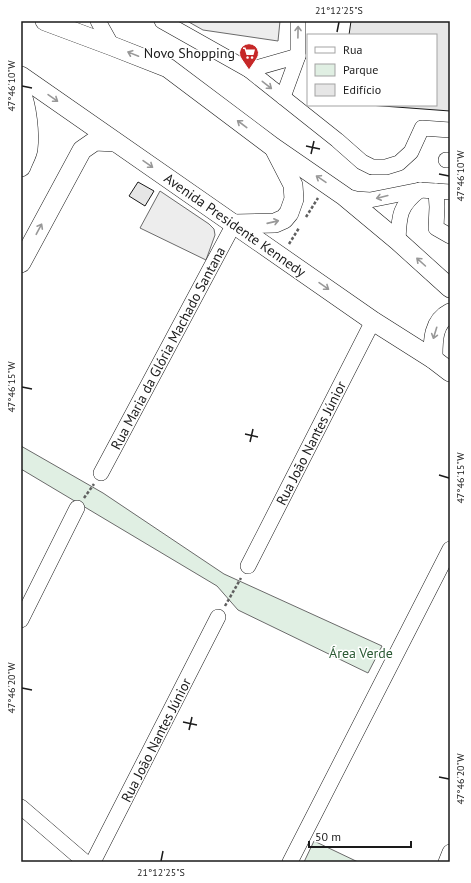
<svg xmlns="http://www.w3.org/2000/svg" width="471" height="883" viewBox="0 0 471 883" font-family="'PT Sans',sans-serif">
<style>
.green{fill:#e0efe3;stroke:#6a6a6a}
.parking{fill:#ededed;stroke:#6a6a6a}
.building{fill:#e6e6e6;stroke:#1a1a1a}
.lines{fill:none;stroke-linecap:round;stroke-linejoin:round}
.minor-casing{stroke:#1a1a1a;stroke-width:16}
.major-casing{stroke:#1a1a1a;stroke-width:20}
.path{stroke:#5f5f5f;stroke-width:2.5;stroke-dasharray:3 2;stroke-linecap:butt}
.minor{stroke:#fff;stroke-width:15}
.major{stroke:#fff;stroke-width:19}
.oneway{stroke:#989898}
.ticks{fill:none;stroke:#1a1a1a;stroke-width:1.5}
.labels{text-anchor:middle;stroke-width:3;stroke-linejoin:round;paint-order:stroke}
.poi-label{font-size:14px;fill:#1a1a1a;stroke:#fff;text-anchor:end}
.street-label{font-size:14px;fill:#1a1a1a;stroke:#fff}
.park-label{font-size:14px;fill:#2b5a34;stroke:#fff}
.neatline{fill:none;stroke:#1a1a1a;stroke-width:1.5}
.ticks-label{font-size:10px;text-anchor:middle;fill:#1a1a1a}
</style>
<rect width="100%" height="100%" fill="#fff"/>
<g class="green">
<polygon points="21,446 103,493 224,574 382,646 368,673 238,610 217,586 21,469"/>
<polygon points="314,841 358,862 304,862"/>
</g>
<g class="parking">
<polygon points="187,21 280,21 278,41 203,30"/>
<polygon points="160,191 209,224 214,229 215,235 206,260 140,228"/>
</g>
<g class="building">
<polygon points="351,21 450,21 450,111 369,105 436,105 436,35 349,35"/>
<polygon points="138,182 154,191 145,206 129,196"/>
</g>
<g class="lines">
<defs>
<g id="minor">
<polyline points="98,21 112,46"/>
<polyline points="162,21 249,70 337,140 362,162 372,167 386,167 399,163 411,152 422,128 450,130"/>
<polyline points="249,70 298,56"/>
<polyline points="283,97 298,56 298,21"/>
<polyline points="446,160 450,160"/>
<polyline points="436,191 437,207 436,228 450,236"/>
<polyline points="345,196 356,199 370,200 420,190 450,192"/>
<path d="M398 241C399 216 399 206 420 190"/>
<polyline points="101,473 234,224"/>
<polyline points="248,566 373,321"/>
<polyline points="21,620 77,508"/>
<polyline points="21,807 85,862"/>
<polyline points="93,862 218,617"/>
<polyline points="290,862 450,549"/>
<polyline points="446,862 450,852"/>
</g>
<g id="major">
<polyline points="45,21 112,46 168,68 273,147 344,196 398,241 450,288"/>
<polyline points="21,76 373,321 433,359 450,372"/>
<path d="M21 92C27 107 30 133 28 149 27 155 23 161 21 167"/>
<polyline points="234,224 275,223 284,219 289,213 294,199 293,185 275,150"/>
<polyline points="21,263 82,150 95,141 115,142"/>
<path d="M433 359C433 343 432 322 450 313"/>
</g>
</defs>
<use href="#minor" class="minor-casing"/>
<use href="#major" class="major-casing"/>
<g class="path">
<polyline points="306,217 318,198"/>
<polyline points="289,244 299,228"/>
<polyline points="84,498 94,484"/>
<polyline points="225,606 241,578"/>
</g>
<use href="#minor" class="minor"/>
<use href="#major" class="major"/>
</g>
<defs><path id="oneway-shaft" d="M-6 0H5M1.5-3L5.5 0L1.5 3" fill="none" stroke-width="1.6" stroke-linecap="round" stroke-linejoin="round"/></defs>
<g class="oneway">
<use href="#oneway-shaft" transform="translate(298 32) rotate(-89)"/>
<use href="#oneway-shaft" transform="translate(133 54) rotate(-158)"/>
<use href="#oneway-shaft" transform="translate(267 85) rotate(38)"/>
<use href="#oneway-shaft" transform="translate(53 98) rotate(35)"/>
<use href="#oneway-shaft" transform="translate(242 124) rotate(-143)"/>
<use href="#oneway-shaft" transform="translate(148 164) rotate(35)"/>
<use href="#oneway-shaft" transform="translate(321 179) rotate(-146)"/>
<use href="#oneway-shaft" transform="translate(382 197) rotate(166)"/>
<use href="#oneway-shaft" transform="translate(273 222) rotate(-13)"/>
<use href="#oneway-shaft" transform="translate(39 229) rotate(-62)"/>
<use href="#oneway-shaft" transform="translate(421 262) rotate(-138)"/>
<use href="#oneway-shaft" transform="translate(324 286) rotate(35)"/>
<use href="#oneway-shaft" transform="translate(435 333) rotate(107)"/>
</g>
<path class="ticks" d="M337 32 339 22M22 86 32 88M306 146 320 149M311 154 314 141M439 174 449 176M22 387 32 389M245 434 258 437M250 442 253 429M439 475 449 478M22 688 32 690M183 722 197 725M189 730 192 717M439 777 449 779M161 861 163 851"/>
<defs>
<symbol id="supermarket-pin" viewBox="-11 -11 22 30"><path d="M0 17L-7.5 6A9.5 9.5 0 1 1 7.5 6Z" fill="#c62828" stroke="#fff"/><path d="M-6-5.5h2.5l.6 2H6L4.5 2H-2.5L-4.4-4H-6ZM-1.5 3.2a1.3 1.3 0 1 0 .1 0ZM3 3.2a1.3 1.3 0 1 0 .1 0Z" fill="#fff"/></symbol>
</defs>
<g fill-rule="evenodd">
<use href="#supermarket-pin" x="238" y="42" width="22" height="30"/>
</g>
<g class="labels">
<g class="poi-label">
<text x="235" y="58">Novo Shopping</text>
</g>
<g class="street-label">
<text transform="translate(235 225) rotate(35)" y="5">Avenida Presidente Kennedy</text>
<text transform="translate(168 348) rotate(-62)" y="5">Rua Maria da Glória Machado Santana</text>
<text transform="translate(311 443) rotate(-63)" y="5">Rua João Nantes Júnior</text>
<text transform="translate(156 740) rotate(-63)" y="5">Rua João Nantes Júnior</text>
</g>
<g class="park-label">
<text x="361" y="658">Área Verde</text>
</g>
</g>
<rect width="471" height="883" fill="none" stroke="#ffffff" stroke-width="44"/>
<rect x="307" y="34" width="130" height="72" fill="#ffffff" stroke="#a3a3a3"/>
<rect x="315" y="47" width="20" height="6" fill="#ffffff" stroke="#a3a3a3"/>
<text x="343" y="54" font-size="12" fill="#1a1a1a">Rua</text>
<rect x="315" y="64" width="20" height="12" fill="#e0efe3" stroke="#a3a3a3"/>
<text x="343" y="74" font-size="12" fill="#1a1a1a">Parque</text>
<rect x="315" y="84" width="20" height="12" fill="#e6e6e6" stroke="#a3a3a3"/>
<text x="343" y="94" font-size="12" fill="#1a1a1a">Edifício</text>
<path d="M309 841v6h102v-6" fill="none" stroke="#1a1a1a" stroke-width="2"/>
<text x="315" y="841" font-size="12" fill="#1a1a1a" stroke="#ffffff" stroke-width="3" paint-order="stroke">50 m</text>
<rect x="22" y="22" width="427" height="839" class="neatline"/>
<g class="ticks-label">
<text x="339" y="14">21°12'25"S</text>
<text transform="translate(11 86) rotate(-90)" y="4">47°46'10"W</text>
<text transform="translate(460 176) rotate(-90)" y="4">47°46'10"W</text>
<text transform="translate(11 387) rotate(-90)" y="4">47°46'15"W</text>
<text transform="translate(460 478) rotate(-90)" y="4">47°46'15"W</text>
<text transform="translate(11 688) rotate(-90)" y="4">47°46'20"W</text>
<text transform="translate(460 779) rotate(-90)" y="4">47°46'20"W</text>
<text x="161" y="876">21°12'25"S</text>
</g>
</svg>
